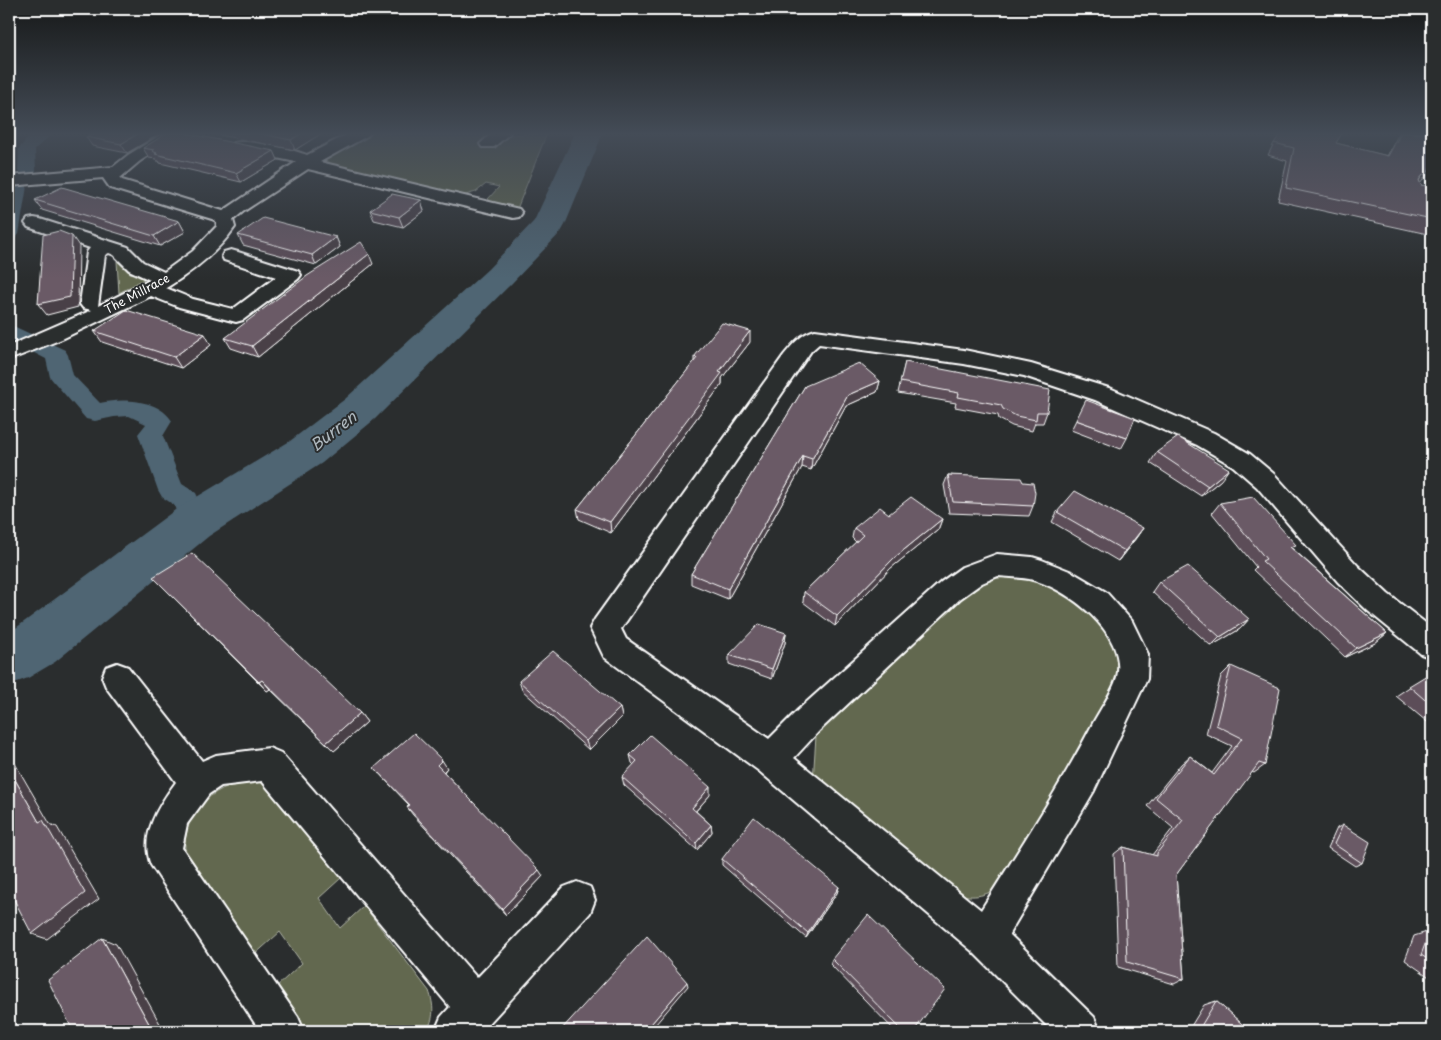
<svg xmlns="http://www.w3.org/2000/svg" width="1441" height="1040" viewBox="0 0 1441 1040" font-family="'Playpen Sans',sans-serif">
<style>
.green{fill:#62684f;stroke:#b0b4a7}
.water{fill:#4f6573;stroke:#95a3ab}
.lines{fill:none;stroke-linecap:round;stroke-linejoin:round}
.canal{fill:#4f6573;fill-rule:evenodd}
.river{fill:#4f6573;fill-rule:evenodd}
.minor-casing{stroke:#fff;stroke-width:4}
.minor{fill:#2a2d2e;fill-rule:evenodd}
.wall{fill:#5b4d58;stroke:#fff}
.shaded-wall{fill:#4a3f47;stroke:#fff}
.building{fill:#6a5a66;stroke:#fff}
.labels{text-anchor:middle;stroke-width:4;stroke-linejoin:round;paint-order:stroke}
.far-street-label{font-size:12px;fill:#fff;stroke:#2a2d2e}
.water-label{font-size:16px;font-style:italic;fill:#b0bac0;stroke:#2a2d2e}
</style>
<rect width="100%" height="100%" fill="#2a2d2e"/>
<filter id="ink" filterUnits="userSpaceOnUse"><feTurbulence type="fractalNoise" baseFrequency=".02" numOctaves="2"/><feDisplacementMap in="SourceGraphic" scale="10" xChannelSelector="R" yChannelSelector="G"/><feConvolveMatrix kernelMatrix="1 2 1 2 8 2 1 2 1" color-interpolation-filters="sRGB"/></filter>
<g filter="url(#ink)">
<g class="green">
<polygon points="370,133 490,133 489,136 481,143 493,146 507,135 547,133 517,209 492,202 488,199 499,187 486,184 476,192 462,196 323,164 321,161"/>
<polygon points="117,261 130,273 144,279 119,293"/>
<path d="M1006 576 1039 580 1056 589 1078 603 1107 632 1121 653 1120 668 1112 687 1003 885C982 898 974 898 950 893L813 782 816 736 832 712 974 584Z"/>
<path d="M257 780 270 785 341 878 319 898 340 928 364 906 429 991C434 1005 435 1019 426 1031H303L275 988 302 963 280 932 253 956 185 852C182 810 218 781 257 780Z"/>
</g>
<polygon class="water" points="28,634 44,651 9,672 9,647"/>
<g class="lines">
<g class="canal">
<polygon points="33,133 53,133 35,149 36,171 33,175 27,176 21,175 18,171 19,148"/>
<polygon points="18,181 24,182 27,186 19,234 16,238 9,240 9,188 12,182"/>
<path d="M9 324 65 350 68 355 73 375 100 403C122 398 159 399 172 421L163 436 182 484 196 493 199 500 206 523 202 530 192 534 182 530 174 505 162 497 158 490 138 434 146 424 129 416 114 417 95 421 86 419 54 382 50 377 46 359 9 340Z"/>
</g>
<polygon class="river" points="575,133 603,133 565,225 561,232 512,283 375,419 322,463 209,536 55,662 28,678 9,685 9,633 175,510 290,441 345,399 488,269 534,221"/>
<defs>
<g id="minor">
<path d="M164 133H183L140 161 120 178 122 180 223 211 296 162 233 149 231 146 233 143C250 139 291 149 307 155L350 133H370L367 136 320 162 519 209 522 213 519 217 513 218 308 169 244 211 233 220 235 227C217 253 192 272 166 288L193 299 233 309 276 277 224 260 222 256 224 252 231 250 238 252 298 271 301 275 298 279 243 320 236 322 179 307 151 296 62 339 9 360V346L92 310 83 308 80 304 87 252 90 248 28 227 25 223 28 219 34 218 40 219 128 247 143 262 164 272 193 251 217 226 216 221 212 219 110 188 103 178 9 186V176L113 167 128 155ZM109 253 114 255 129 270 150 280 98 306 105 255Z"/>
<polygon points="492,133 510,133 494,147 482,147 480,144"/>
<path d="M815 330 964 350 1031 364 1112 389 1214 433 1250 454 1274 474 1358 566 1388 594 1432 628V658L1421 654 1411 646 1368 611 1338 582 1257 487 1233 466 1197 445 1095 400 1024 376 964 364 819 344 811 351 621 629 626 639 769 739 798 710 941 582 962 567 997 554 1032 557 1042 560 1072 572 1106 592 1132 621 1148 654 1147 679 1094 791 1009 934 1094 1017 1100 1031H1052L972 951 759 771 604 657 590 628 595 619 784 355C793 344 801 334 815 330ZM998 576C1008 577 1019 577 1029 579 1067 587 1128 634 1117 677 1113 692 1099 711 1092 725 1059 789 1019 849 981 910L794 758 820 730 961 598 982 583Z"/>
<path d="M117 663 128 667 202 761 216 755 269 748 281 753 477 978 564 887 577 882 590 887 595 900 590 913 482 1031H435L441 1017 450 1007 262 781 221 786 209 794 187 824 182 848 298 1017 304 1031H260L151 865C139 835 159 805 176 782L106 687 102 677 106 667Z"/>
</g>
</defs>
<use href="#minor" class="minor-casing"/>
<use href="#minor" class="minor"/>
</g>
<g class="wall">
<polygon points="92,133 161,133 127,153 92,146 86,137"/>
<polygon points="210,133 322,133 295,150"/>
<polygon points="1399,133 1432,133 1420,183 1421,185 1424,186 1432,187 1432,235 1278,201 1287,161 1268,155 1274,143 1336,143 1387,156"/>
<polygon points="143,148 274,151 278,160 241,182 160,163 159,161 157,161 156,159 149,158"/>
<polygon points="35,200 179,221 185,232 160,246 42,210"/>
<polygon points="421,200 424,211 403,227 374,220 370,210"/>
<polygon points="238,235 336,237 340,247 316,265 243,245"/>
<polygon points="373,264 258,357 231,348 225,338"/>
<polygon points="94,331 211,345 181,368 102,342"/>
<polygon points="750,342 722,378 722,384 611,533 579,519 577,509 694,362 694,357"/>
<polygon points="905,362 1047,412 1043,423 1035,423 1032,431 1012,426 999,419 998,415 955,407 956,403 898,393"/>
<polygon points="880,381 877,392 846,406 811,470 802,467 728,599 691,584 691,574 805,386"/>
<polygon points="1076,420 1127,438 1121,449 1071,430"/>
<polygon points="1157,452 1221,480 1201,496 1150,463"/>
<polygon points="948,475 1023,482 1033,506 1029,516 949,513 944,485"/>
<polygon points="1220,503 1293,549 1387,633 1375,643 1345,657 1253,570 1256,567 1212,513"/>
<polygon points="1057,512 1143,528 1136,538 1118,561 1052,522"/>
<polygon points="889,514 942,519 938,530 891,568 835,626 803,602 804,592 856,542 852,538 854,528"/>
<polygon points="153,577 360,713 367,722 334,751 270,689 267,691"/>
<polygon points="1159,582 1249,619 1240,629 1211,646 1152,592"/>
<polygon points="786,633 785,643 772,679 729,664 729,655"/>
<polygon points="1231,666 1265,765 1254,773 1252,772 1176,875 1184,979 1174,984 1118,967 1114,854 1123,847 1152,855 1173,828 1147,806 1181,764 1190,756 1212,773 1232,746 1206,734 1221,676"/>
<polygon points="1432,672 1432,726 1396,696"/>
<polygon points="519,681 620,708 622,717 589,750 522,690"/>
<polygon points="630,755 710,795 696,811 711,825 712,832 697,850 624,785 622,777 634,765 632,763"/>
<polygon points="374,768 447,768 444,772 543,876 506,915 413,815 407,807 409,805"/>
<polygon points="1343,825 1362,863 1355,866 1328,848 1337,828"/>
<polygon points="722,859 839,887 837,893 806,938 722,865"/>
<polygon points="1430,931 1432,933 1432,979 1405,960 1414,936"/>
<polygon points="832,959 914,1031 895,1031 830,964"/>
<polygon points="1216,1001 1250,1031 1188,1031 1204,1005"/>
</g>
<g class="shaded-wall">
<polygon points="139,133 161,133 127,153 121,144"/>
<polygon points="302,133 322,133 295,150 291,140"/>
<polygon points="274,151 278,160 241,182 236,173"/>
<polygon points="1427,174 1418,187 1414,188 1423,175"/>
<polygon points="421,200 424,211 403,227 399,217"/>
<polygon points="179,221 185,232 160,246 154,236"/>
<polygon points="72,236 79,246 78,307 47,315 38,304"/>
<polygon points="336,237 340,247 316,265 312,255"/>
<polygon points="369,254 373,264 258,357 252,346"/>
<polygon points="750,331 750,342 722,378 722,384 611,533 610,522 719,372"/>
<polygon points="205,334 211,345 181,368 174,357"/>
<polygon points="880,381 877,392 846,406 811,470 812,459 848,395"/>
<polygon points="803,456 802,467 728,599 728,589"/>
<polygon points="1229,469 1221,480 1201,496 1208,486"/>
<polygon points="942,519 938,530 891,568 835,626 837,616 894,558"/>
<polygon points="1143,528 1136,538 1118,561 1125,551"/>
<polygon points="1249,619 1240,629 1211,646 1220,637"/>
<polygon points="786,633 785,643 772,679 772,669"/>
<polygon points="1387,633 1375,643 1345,657 1356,648"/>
<polygon points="262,680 270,689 267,691 259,682"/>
<polygon points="620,708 622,717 589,750 586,741"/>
<polygon points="360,713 367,722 334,751 326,743"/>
<polygon points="9,753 50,824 57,827 99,899 47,939 32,934 39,822 9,769"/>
<polygon points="442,760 447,768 442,773 437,765"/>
<polygon points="710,787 710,795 692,815 692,808"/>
<polygon points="711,825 712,832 697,850 696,843"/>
<polygon points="539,870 543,876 506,915 502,909"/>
<polygon points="839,887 837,893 806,938 808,933"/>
<polygon points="102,938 116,944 164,1031 153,1031"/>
<polygon points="687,982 688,986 650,1031 645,1031"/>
</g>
<g class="building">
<polygon points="92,133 139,133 121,144 86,137"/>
<polygon points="167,133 185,133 274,151 236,173 155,154 157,153 152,151 154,150 143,148"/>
<polygon points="257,133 302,133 291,140"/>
<polygon points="1281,133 1342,133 1336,143 1388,156 1401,133 1432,133 1432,165 1427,174 1423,175 1419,180 1421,185 1432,187 1432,219 1286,188 1294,148 1274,143"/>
<polygon points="62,187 179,221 154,236 35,200"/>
<polygon points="392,194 421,200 399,217 370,210"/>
<polygon points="263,218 336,237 312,255 238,235"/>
<polygon points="59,231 72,236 70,297 38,304 43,235"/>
<polygon points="361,242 369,254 252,346 225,338 307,276"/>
<polygon points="126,310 205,334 174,357 94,331"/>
<polygon points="722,323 750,331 719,372 722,373 610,522 577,509 697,358 694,357"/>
<polygon points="905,362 1050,390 1047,412 1037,412 1036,420 1016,416 1003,409 1001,405 958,397 959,393 900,382"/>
<polygon points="859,363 880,381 848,395 812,459 803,456 728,589 691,574 805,386"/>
<polygon points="1086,400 1135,418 1127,438 1076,420"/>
<polygon points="1178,437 1229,469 1208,486 1157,452"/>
<polygon points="948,475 1021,478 1023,482 1033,483 1035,493 1033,506 953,502"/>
<polygon points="1075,491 1143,528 1125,551 1057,512"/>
<polygon points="911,497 942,519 894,558 837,616 804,592 863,535 854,528 880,507 889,514"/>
<polygon points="1253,497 1296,545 1290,547 1387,633 1356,648 1262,561 1266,559 1220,503"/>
<polygon points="192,553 360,713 326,743 262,680 259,682 153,577"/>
<polygon points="1188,566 1249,619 1220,637 1159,582"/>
<polygon points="759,624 786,633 772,669 729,655"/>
<polygon points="553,651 620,708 586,741 519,681"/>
<polygon points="1231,666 1280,688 1265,765 1259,763 1176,875 1184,979 1127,962 1123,847 1157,856 1157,853 1183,820 1156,798 1190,756 1214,775 1242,738 1216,725"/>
<polygon points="1432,672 1432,706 1409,686"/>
<polygon points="414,733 442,760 437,765 539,870 502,909 407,807 410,805 374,768"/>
<polygon points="650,735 710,787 692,808 711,825 696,843 622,777 637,761 630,755"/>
<polygon points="9,769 39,822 43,820 85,893 32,934 9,890"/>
<polygon points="754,817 839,887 808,933 722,859"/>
<polygon points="1343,825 1370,842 1362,863 1334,844"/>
<polygon points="868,915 945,989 914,1031 903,1031 832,959"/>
<polygon points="1430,931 1432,933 1432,962 1421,955"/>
<polygon points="647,936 687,982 645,1031 560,1031"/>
<polygon points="102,938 153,1031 73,1031 48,980"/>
<polygon points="1216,1001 1250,1031 1198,1031"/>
</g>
</g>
<linearGradient id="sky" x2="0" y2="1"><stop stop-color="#171919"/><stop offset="0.48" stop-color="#444c57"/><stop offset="1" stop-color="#444c57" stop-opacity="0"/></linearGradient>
<rect width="1441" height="279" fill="url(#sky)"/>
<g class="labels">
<g class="far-street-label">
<text transform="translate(137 294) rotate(-28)" y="4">The Millrace</text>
</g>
<g class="water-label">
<text transform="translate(333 431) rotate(-38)" y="6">Burren</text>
</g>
</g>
<rect width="1441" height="1040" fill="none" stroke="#2a2d2e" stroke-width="30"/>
<rect x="15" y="15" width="1411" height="1010" fill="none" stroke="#fff" stroke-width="2" filter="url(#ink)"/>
</svg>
